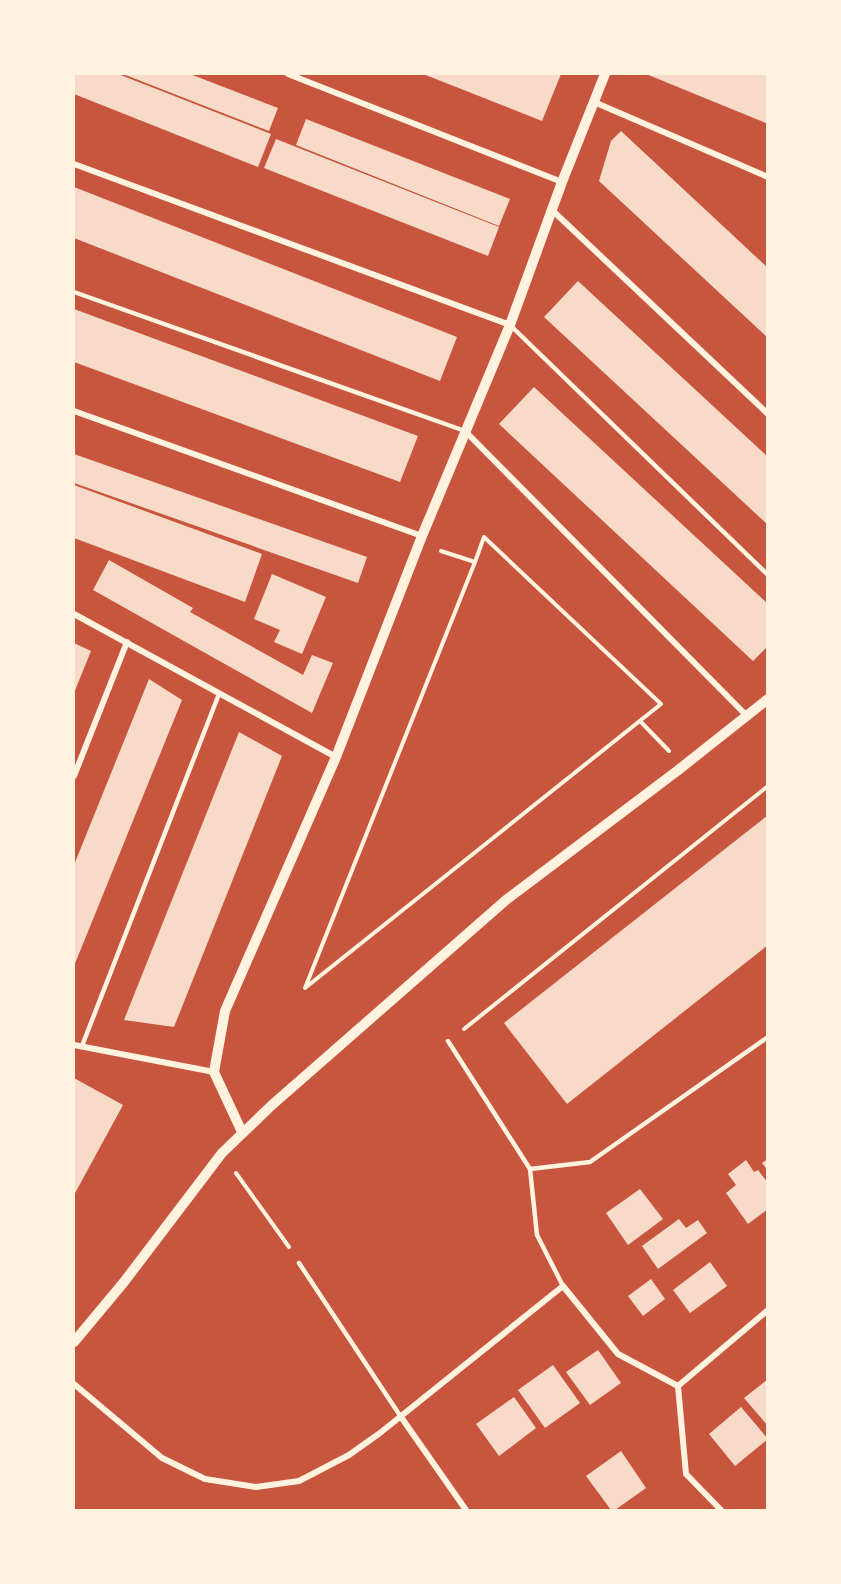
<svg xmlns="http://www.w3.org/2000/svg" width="841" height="1584" viewBox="0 0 841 1584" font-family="'Source Serif 4',serif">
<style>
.building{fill:#f7dbc8}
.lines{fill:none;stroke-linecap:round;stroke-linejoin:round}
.path{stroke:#fff3e0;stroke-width:4}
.service{stroke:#fff3e0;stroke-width:4.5}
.minor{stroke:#fff3e0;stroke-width:6}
.tertiary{stroke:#fff3e0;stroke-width:10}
</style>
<rect width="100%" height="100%" fill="#c8553d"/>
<g class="building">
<polygon points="74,74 118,74 271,134 258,167 74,94"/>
<polygon points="123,74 190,74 278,108 269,131"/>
<polygon points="423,74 561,74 542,121"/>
<polygon points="646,74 768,74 768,124"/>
<polygon points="306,119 510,199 499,226 296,145"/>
<polygon points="621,131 768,268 768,338 599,181 611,141"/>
<polygon points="276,139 499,227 488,256 264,168"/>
<polygon points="74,187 457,337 440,381 74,238"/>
<polygon points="578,281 768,457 768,525 544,317"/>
<polygon points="74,309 418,436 400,482 74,362"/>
<polygon points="534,387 768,604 768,646 753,661 499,424"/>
<polygon points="74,454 367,557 358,583 74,483"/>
<polygon points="74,485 262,554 245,602 74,538"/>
<polygon points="109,560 193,608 190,612 303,675 312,655 333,663 312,713 93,590"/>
<polygon points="272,574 326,597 302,654 274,642 280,630 254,619"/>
<polygon points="74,643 91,651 74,693"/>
<polygon points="149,679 182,700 74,966 74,865"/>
<polygon points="239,732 282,756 174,1027 124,1020"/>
<polygon points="768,815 768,945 567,1104 504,1023"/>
<polygon points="74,1078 123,1105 74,1195"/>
<polygon points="768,1159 768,1171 762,1163"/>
<polygon points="746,1160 754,1172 758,1170 768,1183 768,1209 748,1224 726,1193 736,1185 728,1174"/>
<polygon points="640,1189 663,1219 628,1245 606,1213"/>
<polygon points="679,1219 686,1228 698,1220 707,1233 658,1269 642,1246"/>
<polygon points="710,1262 727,1286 690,1313 673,1290"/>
<polygon points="651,1279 665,1299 643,1316 628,1296"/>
<polygon points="598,1350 621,1383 590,1405 566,1372"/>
<polygon points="553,1365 580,1403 545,1428 518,1390"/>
<polygon points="768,1379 768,1426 744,1398"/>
<polygon points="514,1397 536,1428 499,1456 476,1424"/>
<polygon points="741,1407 768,1439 735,1466 709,1434"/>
<polygon points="621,1451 646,1488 615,1510 611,1510 586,1476"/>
</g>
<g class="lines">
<g class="path">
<polygon points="484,537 661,704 305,988 475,562"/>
<polyline points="441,551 475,562"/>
<polyline points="640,721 669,751"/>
<polyline points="464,1029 768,786"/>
<polyline points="236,1173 289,1247"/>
</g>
<g class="service">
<polyline points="74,292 465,431"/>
<polyline points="511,326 768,575"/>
<polyline points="448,1041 530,1169"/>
<polyline points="82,1046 219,694"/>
<polyline points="299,1263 401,1417"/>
<polyline points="563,1286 537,1235 530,1169 590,1162 768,1037"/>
</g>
<g class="minor">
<polyline points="288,74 562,182"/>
<polyline points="594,102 768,177"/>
<polyline points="74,164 510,325"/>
<polyline points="553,211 768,414"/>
<polyline points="74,411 422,536"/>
<polyline points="465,431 746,715"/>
<polyline points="74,614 336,757"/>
<polyline points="74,776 127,642"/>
<polyline points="74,1045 214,1072"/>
<polyline points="74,1384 162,1458 205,1479 256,1487 299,1481 349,1455 380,1433 563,1286 618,1354 678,1386 768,1310"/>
<polyline points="678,1386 686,1474 721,1510"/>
<polyline points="401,1417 466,1510"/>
</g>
<g class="tertiary">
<polyline points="242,1132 214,1072 225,1011 336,757 422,536 510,325 562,182 605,74"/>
<polyline points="74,1342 124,1282 222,1153 272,1105 506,900 677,771 768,699"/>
</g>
</g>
<rect width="841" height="1584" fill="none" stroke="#fff3e0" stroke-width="150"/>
</svg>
